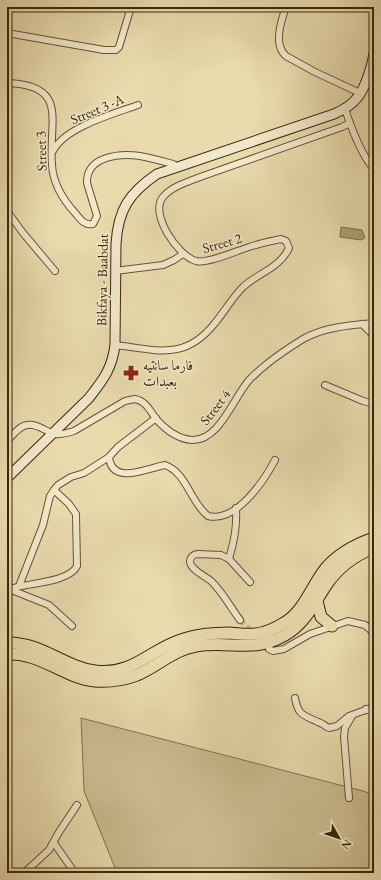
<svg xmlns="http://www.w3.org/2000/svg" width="381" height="880" viewBox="0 0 381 880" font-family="'EB Garamond',Amiri,serif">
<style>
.green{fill:#ccbc92;stroke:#84724e}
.water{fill:#ae9e76;stroke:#806e4b}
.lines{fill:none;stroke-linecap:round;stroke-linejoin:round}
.street-tunnel{stroke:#c6b78d;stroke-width:6;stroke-dasharray:6 3;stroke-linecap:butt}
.street-casing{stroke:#675433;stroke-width:8}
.secondary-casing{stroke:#3c270a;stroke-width:11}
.highway-casing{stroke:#3c270a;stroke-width:13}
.street{stroke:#f1e8ca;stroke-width:6}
.secondary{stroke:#f1e8ca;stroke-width:9}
.highway{stroke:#e9dbae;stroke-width:11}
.labels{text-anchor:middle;stroke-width:3;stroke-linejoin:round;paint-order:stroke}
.street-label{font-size:14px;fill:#3c270a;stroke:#f1e8ca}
.poi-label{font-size:14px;fill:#3c270a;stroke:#f1e8ca;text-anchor:start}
</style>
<rect width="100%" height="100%" fill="#e9dbae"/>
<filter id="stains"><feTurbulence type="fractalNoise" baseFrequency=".005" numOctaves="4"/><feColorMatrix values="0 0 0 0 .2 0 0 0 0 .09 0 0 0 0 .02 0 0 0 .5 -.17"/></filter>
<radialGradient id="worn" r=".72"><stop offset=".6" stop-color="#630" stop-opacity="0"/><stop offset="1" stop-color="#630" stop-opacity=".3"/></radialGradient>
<polygon class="green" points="81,718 363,791 374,795 374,873 117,873 84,791"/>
<polygon class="water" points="341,227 362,230 365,238 361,240 340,237"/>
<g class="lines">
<polyline class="street-tunnel" points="240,620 254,634"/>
<defs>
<g id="street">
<path d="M286 7C281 21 273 45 286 56L315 72 360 93"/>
<polyline points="7,33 104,50 116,50 119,47 131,7"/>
<path d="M7 83C70 85 48 122 52 165 53 183 64 201 76 214 80 219 85 226 93 224L97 216 87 183C86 156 120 153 140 156 151 158 162 161 173 164L177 167"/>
<path d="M345 109C351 127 361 155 374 169"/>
<path d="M53 151C65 127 113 114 138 105"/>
<polyline points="7,211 23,233 55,271"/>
<polyline points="115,271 163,265 174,260 183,254"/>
<polyline points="362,324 374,336"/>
<path d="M115 345C158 350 185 361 215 323 225 311 232 298 243 287 258 273 280 268 289 248L286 241 281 239C270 241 259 244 249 247 236 251 208 264 196 261 178 256 149 214 163 197 172 186 190 181 203 176L342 127 350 123"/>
<polyline points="325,385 363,401 374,404"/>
<path d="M156 418 118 447 109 457C112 486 148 468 165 465 187 473 190 502 208 516 236 523 264 481 275 460"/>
<path d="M7 441C12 436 19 426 27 425 37 423 46 432 55 434 61 435 67 433 74 431L125 401 135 399C146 401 150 411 156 419 165 429 178 439 192 440 220 441 234 396 250 379 265 364 285 350 303 339 324 327 351 325 374 323"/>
<path d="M229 559C234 541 237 528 236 508"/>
<polyline points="19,586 43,525 50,496 54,490 58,485 71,477 84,473 109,457"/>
<polyline points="9,589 49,605 72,626"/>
<path d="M10 589C26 583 69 583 77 566L76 514 69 504 54 490"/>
<path d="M240 620C231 608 222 591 211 581 205 576 191 570 190 562 190 557 194 554 198 554L221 555 229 559 250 582"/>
<polyline points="269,649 273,651 284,649 310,634 348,621 365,625 374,633"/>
<path d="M295 698C298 716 304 715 318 722 322 723 325 726 329 728L337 726 349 716 374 707"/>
<polyline points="366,709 374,713"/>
<polyline points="349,798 344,737 345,728 352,716"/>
<polyline points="54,843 75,873"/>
<polyline points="24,873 49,850 59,832 77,805"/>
</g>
<path id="secondary" d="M7 478 89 398C103 380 112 369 115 345L116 244C118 210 129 193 157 174L334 114C343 110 351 106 357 98 365 89 372 66 374 54"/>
<g id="highway">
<polyline points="317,601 321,617 332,626"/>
<path d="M7 643C41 642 64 667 95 671 134 676 151 648 184 639 199 634 214 633 229 633 238 634 247 635 256 634 266 633 276 628 284 623 304 612 312 585 326 568 338 554 357 544 374 538"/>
<path d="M7 654C40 652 64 678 95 681 110 682 124 680 137 675 158 666 173 650 196 646 230 640 252 654 285 635 305 624 314 603 327 584 338 568 355 555 374 548"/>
</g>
</defs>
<use href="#street" class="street-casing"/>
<use href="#secondary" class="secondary-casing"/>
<use href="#highway" class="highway-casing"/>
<use href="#street" class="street"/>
<use href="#secondary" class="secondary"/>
<use href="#highway" class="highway"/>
</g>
<defs>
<symbol id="pharmacy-bare" viewBox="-9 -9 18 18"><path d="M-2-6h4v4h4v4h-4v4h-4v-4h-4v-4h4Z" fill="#8f2418" stroke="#f1e8ca" stroke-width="2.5" paint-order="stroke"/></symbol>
</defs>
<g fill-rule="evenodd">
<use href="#pharmacy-bare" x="120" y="362" width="22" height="22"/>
</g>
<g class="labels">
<g class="street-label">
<text transform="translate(97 109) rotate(-23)" y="5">Street 3 -A</text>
<text transform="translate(41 151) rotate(-92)" y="5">Street 3</text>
<text transform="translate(222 243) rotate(-16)" y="5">Street 2</text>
<text transform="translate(102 280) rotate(-89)" y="5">Bikfaya - Baabdat</text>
<text transform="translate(215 407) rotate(-53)" y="5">Street 4</text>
</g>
<g class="poi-label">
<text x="143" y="370">فارما سانتيه<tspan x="143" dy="16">بعبدات</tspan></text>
</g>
</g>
<rect width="381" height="880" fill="none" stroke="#e9dbae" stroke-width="24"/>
<rect x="8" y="8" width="365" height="864" fill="none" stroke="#3c270a" stroke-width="2"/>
<rect x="12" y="12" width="357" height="856" fill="none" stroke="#3c270a"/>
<g transform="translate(339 838) rotate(130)" stroke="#f1e8ca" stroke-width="3" paint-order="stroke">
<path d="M0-3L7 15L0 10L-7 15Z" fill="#3c270a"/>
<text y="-6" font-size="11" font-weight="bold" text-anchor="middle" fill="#3c270a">N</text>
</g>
<rect width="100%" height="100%" filter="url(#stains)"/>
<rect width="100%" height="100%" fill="url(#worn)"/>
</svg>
